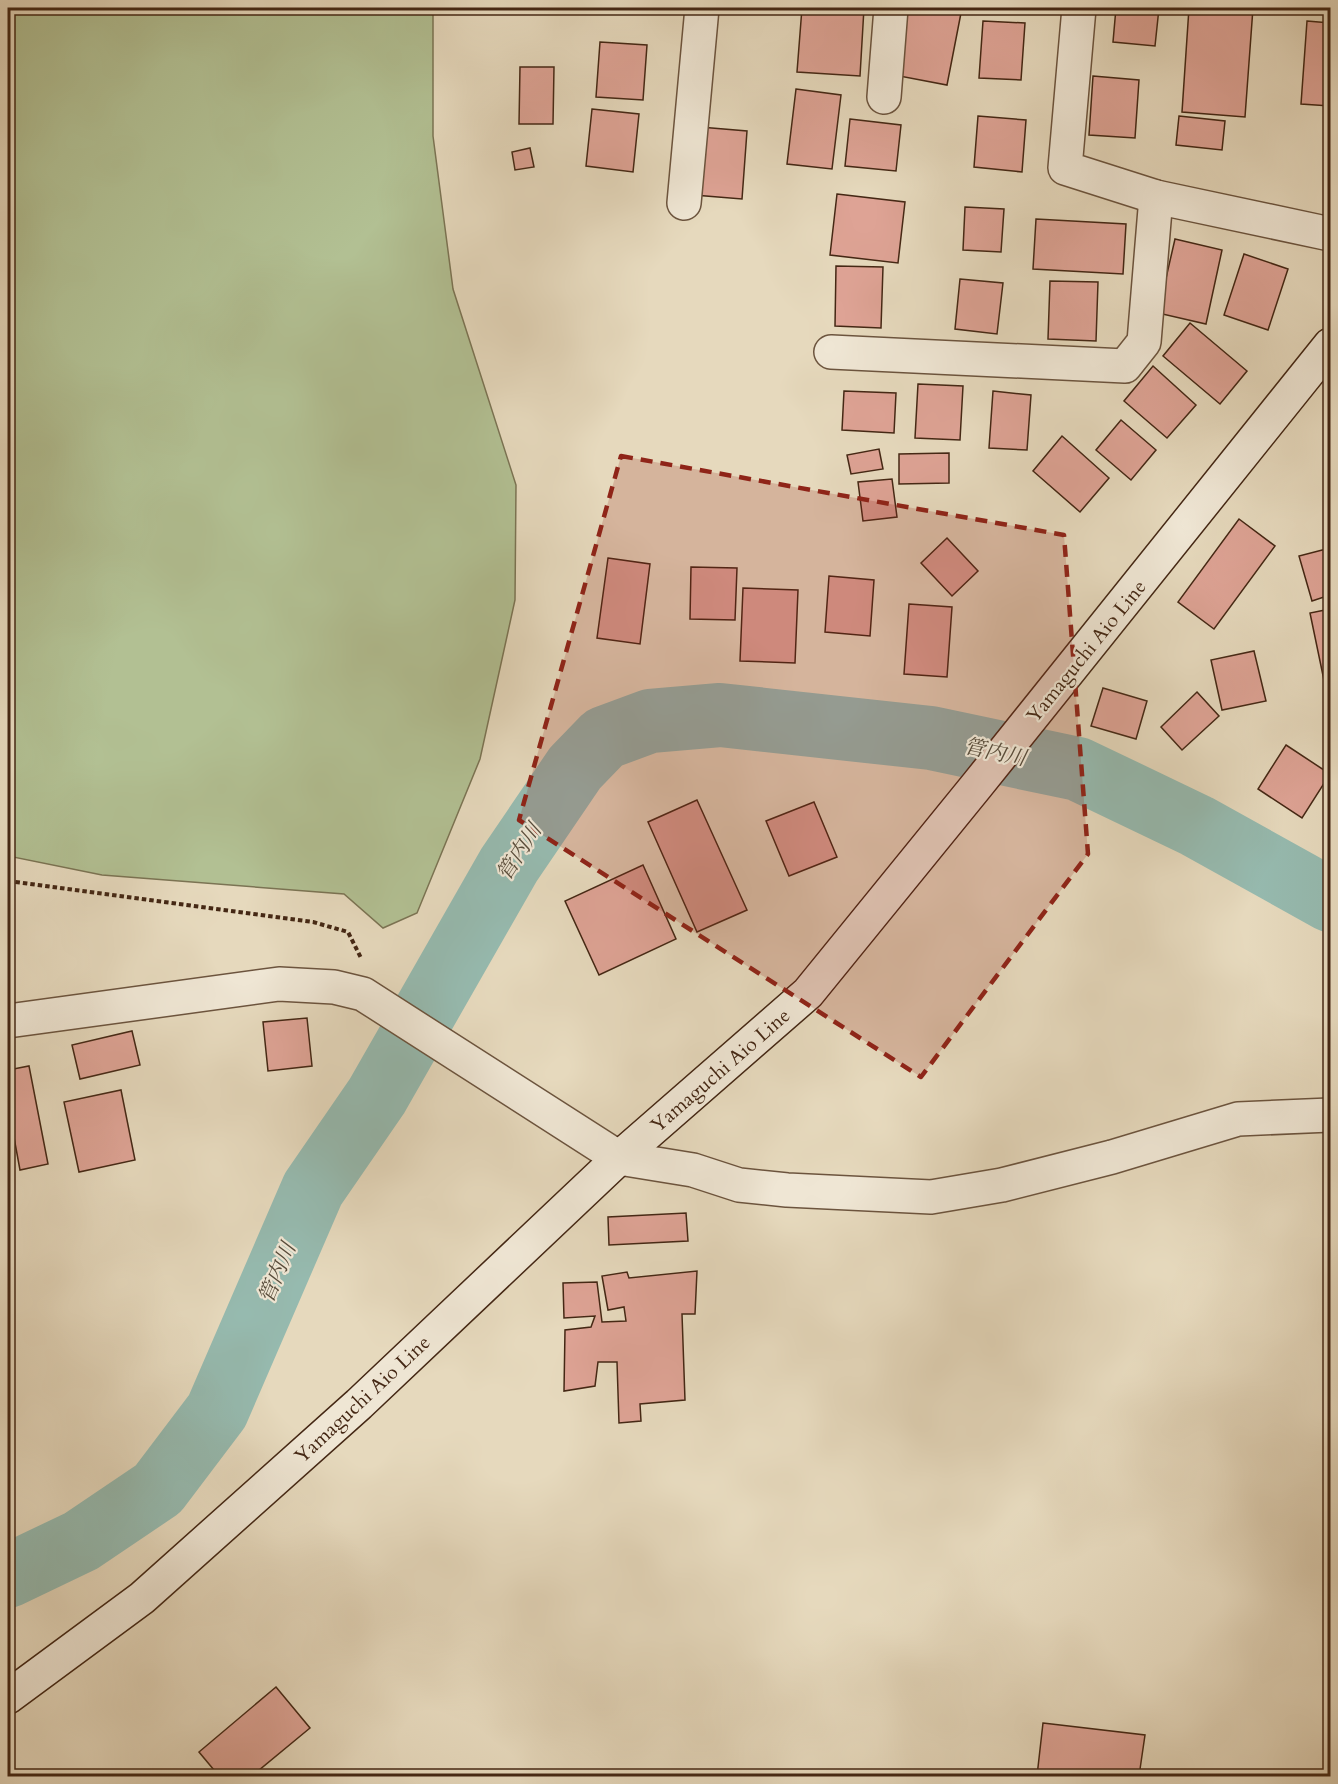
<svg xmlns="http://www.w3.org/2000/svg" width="1338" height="1784" viewBox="0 0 1338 1784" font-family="Cardo,'Noto Serif JP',serif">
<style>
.green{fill:#b2c093;stroke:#7b7454;stroke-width:1.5}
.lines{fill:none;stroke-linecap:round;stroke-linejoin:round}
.river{stroke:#96baaf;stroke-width:64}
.building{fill:#dea395;stroke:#442714;stroke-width:1.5}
.street-casing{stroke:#6c543e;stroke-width:36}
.secondary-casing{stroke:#442714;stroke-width:36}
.path{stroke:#442714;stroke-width:4;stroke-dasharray:4.5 3;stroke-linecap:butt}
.street{stroke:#efe6d4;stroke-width:33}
.secondary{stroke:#efe6d4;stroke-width:33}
.marked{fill:#8f2418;fill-opacity:0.2;stroke:#8f2418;stroke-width:4.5;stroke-dasharray:12 8;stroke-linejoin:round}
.labels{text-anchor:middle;stroke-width:4.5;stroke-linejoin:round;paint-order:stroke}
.street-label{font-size:20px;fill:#442714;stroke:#efe6d4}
.water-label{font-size:21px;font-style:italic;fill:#584c3b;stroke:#efe6d4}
</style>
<rect width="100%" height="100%" fill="#e6d9bd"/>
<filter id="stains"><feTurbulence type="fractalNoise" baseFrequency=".00333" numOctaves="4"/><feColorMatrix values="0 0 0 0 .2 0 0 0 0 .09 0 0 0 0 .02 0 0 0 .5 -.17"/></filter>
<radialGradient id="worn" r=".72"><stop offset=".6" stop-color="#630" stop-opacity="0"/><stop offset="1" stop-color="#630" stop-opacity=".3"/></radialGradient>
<polygon class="green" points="8,8 433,8 433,136 453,289 516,485 515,600 480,759 417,913 383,928 344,894 102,875 8,856"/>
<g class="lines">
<polyline class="river" points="8,1576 81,1541 158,1489 217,1411 313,1189 377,1096 509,865 575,768 604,738 650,721 720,715 931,738 1078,769 1197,826 1330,900"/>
</g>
<g class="building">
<polygon points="601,8 645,8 645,14 601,12"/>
<polygon points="802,8 864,8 860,76 797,72"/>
<polygon points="906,8 932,8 961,13 947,85 894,75"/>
<polygon points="1116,8 1159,8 1155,46 1113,42"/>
<polygon points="1189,8 1253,8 1245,117 1182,112"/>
<polygon points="983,21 1025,23 1021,80 979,78"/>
<polygon points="1307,21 1330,23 1330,106 1301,104"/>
<polygon points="600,42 647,45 643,100 596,97"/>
<polygon points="520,67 554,67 553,124 519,124"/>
<polygon points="1093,76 1139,80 1135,138 1089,135"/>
<polygon points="796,89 841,95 832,169 787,164"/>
<polygon points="592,109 639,114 633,172 586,166"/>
<polygon points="978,116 1026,120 1022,172 974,167"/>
<polygon points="1179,116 1225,121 1222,150 1176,145"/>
<polygon points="850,119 901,125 896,171 845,166"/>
<polygon points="700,127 747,131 742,199 694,195"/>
<polygon points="530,148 534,167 515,170 512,152"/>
<polygon points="837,194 905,202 898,263 830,255"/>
<polygon points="965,207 1004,209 1001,252 963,250"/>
<polygon points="1036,219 1126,224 1123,274 1033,269"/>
<polygon points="1175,239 1222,250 1206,324 1158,313"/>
<polygon points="1244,254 1288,269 1268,330 1224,315"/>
<polygon points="836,266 883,267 881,328 835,326"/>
<polygon points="960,279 1003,283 997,334 955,329"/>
<polygon points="1050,281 1098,282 1096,341 1048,339"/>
<polygon points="1190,323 1247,371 1220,404 1163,356"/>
<polygon points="1153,366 1196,405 1167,438 1124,401"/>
<polygon points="918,384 963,386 960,440 915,438"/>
<polygon points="844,391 896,393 894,433 842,430"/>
<polygon points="993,391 1031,395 1027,450 989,448"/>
<polygon points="1121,420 1156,450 1131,480 1096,450"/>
<polygon points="1062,436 1109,478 1080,512 1033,471"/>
<polygon points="879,449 883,469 851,474 847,455"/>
<polygon points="949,453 949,483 899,484 899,454"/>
<polygon points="892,479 897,517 863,521 858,482"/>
<polygon points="1239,519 1275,546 1214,629 1178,602"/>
<polygon points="947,538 978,571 952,596 921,563"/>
<polygon points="1330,548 1330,595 1312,601 1299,556"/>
<polygon points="608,558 650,564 640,644 597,638"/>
<polygon points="691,567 737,568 735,620 690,619"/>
<polygon points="829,576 874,580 870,636 825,632"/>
<polygon points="743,588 798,590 795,663 740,661"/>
<polygon points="909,604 952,607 947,677 904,674"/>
<polygon points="1330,609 1330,689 1326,690 1310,613"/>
<polygon points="1254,651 1266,701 1222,710 1211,660"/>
<polygon points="1103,688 1147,701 1136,739 1091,726"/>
<polygon points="1197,692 1219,716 1182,750 1161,727"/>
<polygon points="1286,745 1330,774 1302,818 1258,789"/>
<polygon points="697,800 747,910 697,932 648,822"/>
<polygon points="814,802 837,857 789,876 766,821"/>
<polygon points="643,865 676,939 599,975 565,901"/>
<polygon points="307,1018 312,1066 268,1071 263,1022"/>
<polygon points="132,1031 140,1065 80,1079 72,1045"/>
<polygon points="29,1066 48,1164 20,1170 8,1105 8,1070"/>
<polygon points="121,1090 135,1160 79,1172 64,1102"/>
<polygon points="686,1213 688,1241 609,1245 608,1217"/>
<polygon points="697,1271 695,1314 682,1314 685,1400 640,1404 641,1421 619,1423 617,1362 598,1362 595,1386 564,1391 565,1330 591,1327 595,1316 564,1318 563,1283 597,1282 602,1322 626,1321 624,1307 608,1310 602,1276 627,1272 629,1278"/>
<polygon points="276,1687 310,1728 252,1776 219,1776 199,1752"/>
<polygon points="1043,1723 1145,1735 1139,1776 1037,1776"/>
</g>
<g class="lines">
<defs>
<g id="street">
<polyline points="1079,8 1065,168 1156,197 1330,234"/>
<polyline points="884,97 891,8"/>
<polyline points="684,203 702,8"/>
<polyline points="831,352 1125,366 1144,342 1156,197"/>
<polyline points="8,1021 279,984 334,987 363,994 619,1158 693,1170 739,1185 787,1190 931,1197 1002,1185 1112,1157 1238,1119 1330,1115"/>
</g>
<polyline id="secondary" points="8,1697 142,1598 359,1404 619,1158 808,993 978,784 1330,345"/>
</defs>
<use href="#street" class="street-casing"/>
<use href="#secondary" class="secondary-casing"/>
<polyline class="path" points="8,881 313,922 348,932 361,958"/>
<use href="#street" class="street"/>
<use href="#secondary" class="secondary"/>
</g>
<path class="marked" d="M621 456 1064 535 1088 854 921 1077 519 820Z"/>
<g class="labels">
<g class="street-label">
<text transform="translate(1086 651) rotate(-51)" y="7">Yamaguchi Aio Line</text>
<text transform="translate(720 1070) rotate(-41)" y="7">Yamaguchi Aio Line</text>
<text transform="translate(362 1399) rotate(-43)" y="7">Yamaguchi Aio Line</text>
</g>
<g class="water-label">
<text transform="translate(995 752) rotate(12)" y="7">管内川</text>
<text transform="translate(519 852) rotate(-57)" y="7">管内川</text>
<text transform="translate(277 1273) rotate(-67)" y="7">管内川</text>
</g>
</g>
<rect width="1338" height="1784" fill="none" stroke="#e6d9bd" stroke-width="30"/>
<rect x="9" y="9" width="1320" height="1766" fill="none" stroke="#442714" stroke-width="3"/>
<rect x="15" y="15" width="1308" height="1754" fill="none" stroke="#442714" stroke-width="1.5"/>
<rect width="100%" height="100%" filter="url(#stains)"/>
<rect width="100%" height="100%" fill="url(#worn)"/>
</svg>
